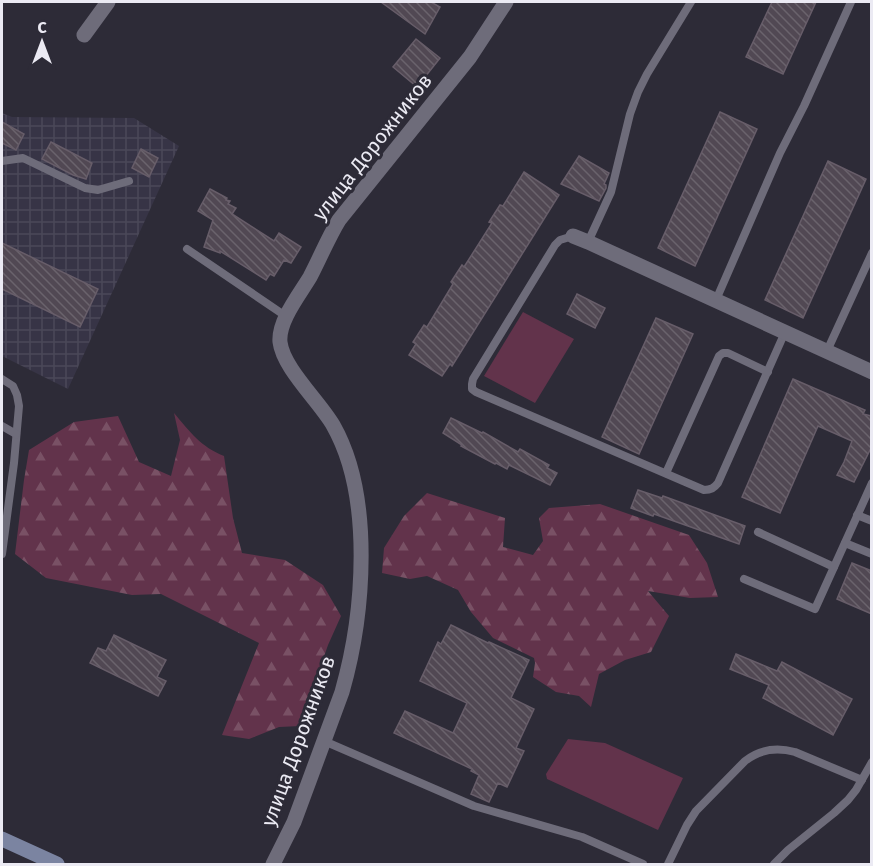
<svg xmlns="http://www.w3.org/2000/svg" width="873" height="866" viewBox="0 0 873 866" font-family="'Fira Sans',sans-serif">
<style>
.industrial{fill:url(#industrial-grid)}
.green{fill:#62334b}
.forest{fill:url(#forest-firs)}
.building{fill:url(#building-back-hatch);stroke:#675d69;stroke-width:1.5}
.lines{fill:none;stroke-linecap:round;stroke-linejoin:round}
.service{stroke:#6e6c7a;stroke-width:8}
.minor{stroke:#6e6c7a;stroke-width:15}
.secondary{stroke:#7b84a1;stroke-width:15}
.labels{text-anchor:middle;stroke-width:6;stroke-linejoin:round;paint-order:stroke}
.street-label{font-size:20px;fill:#ebeaf3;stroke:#2d2b37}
</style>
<defs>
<pattern id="industrial-grid" width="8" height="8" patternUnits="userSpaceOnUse" patternTransform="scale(1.5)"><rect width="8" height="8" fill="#373446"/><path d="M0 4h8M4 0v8" fill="none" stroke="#4a4858"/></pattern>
<pattern id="forest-firs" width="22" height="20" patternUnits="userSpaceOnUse" patternTransform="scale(1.5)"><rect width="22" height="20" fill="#62334b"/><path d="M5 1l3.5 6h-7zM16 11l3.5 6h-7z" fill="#795165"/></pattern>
<pattern id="building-back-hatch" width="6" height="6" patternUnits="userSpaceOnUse" patternTransform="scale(1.5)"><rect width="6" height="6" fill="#514853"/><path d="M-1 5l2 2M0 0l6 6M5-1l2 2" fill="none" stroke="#6a636c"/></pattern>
</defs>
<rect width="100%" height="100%" fill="#2d2b37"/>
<polygon class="industrial" points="2,113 12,117 134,118 179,146 68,389 2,356"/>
<g class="green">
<polygon points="523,312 574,339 535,403 484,376"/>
<polygon points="568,739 605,743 683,778 658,830 547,779 546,774"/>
</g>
<g class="forest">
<path d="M174 413C190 432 201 447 224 456L233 518 242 553 285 560 323 585 341 616 328 645 300 726 279 727 249 739 222 735 259 643 161 594 132 595 46 578 15 554 24 480 29 450 74 422 118 416 139 462 171 476 180 440Z"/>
<polygon points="427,493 505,518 503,547 533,555 543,541 539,518 549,508 600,504 689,535 707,563 718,597 690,598 648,591 669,616 651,652 625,660 599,674 591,707 579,696 556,692 533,677 535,663 534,658 493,638 471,612 458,590 427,576 410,579 382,573 384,548 404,516"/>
</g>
<g class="building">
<polygon points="381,2 431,2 440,7 425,34"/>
<polygon points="772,2 816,2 783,74 746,57"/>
<polygon points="416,39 440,58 417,87 393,67"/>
<polygon points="720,112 757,129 695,266 658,248"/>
<polygon points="2,122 24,134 16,150 2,143"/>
<polygon points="51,142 92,163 86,179 73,175 42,159"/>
<polygon points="141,149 158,158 149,177 132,168"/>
<polygon points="579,156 609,173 604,184 606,185 606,188 599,201 561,184"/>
<polygon points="828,161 866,179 803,318 765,300"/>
<polygon points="524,172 559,195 452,366 450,364 442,376 409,355 416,344 413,342 424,325 427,327 453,284 451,282 462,265 464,267 492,223 489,222 500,205 503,206"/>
<polygon points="210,189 227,198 226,200 230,201 228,204 236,208 232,214 274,241 279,233 301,247 291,263 284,260 274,276 270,274 266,280 220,251 220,253 204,247 213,220 198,211"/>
<polygon points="2,243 98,289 80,327 2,289"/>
<polygon points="577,294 605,308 595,328 567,314"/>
<polygon points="656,318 693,334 639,454 602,437"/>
<polygon points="793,379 865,410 863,414 872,416 872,446 854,482 837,475 844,462 852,441 818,426 780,513 742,497"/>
<polygon points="451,418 482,433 483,432 518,452 520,449 549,465 547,468 557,473 550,485 509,465 507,469 496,463 495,464 461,446 462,445 443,433"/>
<polygon points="638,490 662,498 663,496 674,500 745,526 739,544 654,514 653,516 631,508"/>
<polygon points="852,563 872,571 872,614 837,599"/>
<polygon points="451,625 488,643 489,642 529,660 511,698 534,709 516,748 524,751 507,787 498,783 489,802 471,794 479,775 471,771 472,769 394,733 405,711 453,733 467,703 420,681 438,642 441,644"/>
<polygon points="114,635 166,660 157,677 166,681 158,696 90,663 98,648 106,651"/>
<polygon points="736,654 777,671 782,662 852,699 833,735 763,698 769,685 730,669"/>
</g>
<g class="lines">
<g class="service">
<polyline points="2,161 23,158 85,188 98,190 129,181"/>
<path d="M573 236 560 240 555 245 473 379 472 384V389L476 392 704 490C711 490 714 488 718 483L785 332"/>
<polyline points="588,242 611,192 630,114 638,92 647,74 691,2"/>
<polyline points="187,249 287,317"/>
<polyline points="716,300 780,153 804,106 851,2"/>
<polyline points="827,351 872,253"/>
<polyline points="2,379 13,386 17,395 19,406 14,463 2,554"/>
<polyline points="2,426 16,434"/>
<polyline points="666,473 719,356 723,353 728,353 768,372"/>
<polyline points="857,515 872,521"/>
<polyline points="758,532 834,567"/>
<polyline points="845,543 872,554"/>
<polyline points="744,579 815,609 872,483"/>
<polyline points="324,741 474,806 582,837 643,864"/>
<path d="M668 864 687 825 696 811 745 761C760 749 776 747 795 752L862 780"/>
<polyline points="774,864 788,850 834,813 848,800 856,790 872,762"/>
</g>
<g class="minor">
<polyline points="84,35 108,2"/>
<polyline points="573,236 588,242 872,372"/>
<path d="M273 864 294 822 342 692C364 615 374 497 333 425 319 401 283 368 280 342 278 321 300 294 310 277 320 258 328 238 339 220L470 57 506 2"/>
</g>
<polyline class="secondary" points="2,839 57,864"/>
</g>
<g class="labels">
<g class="street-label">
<text transform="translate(372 147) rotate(-52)" y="7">улица Дорожников</text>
<text transform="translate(298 741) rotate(-70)" y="7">улица Дорожников</text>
</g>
</g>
<rect width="873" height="866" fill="none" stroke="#ebeaf3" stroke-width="6"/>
<g transform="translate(42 42)" stroke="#2d2b37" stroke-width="4.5" paint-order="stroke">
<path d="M0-4.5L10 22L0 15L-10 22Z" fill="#ebeaf3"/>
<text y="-9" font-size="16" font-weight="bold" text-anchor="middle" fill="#ebeaf3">С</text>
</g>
</svg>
